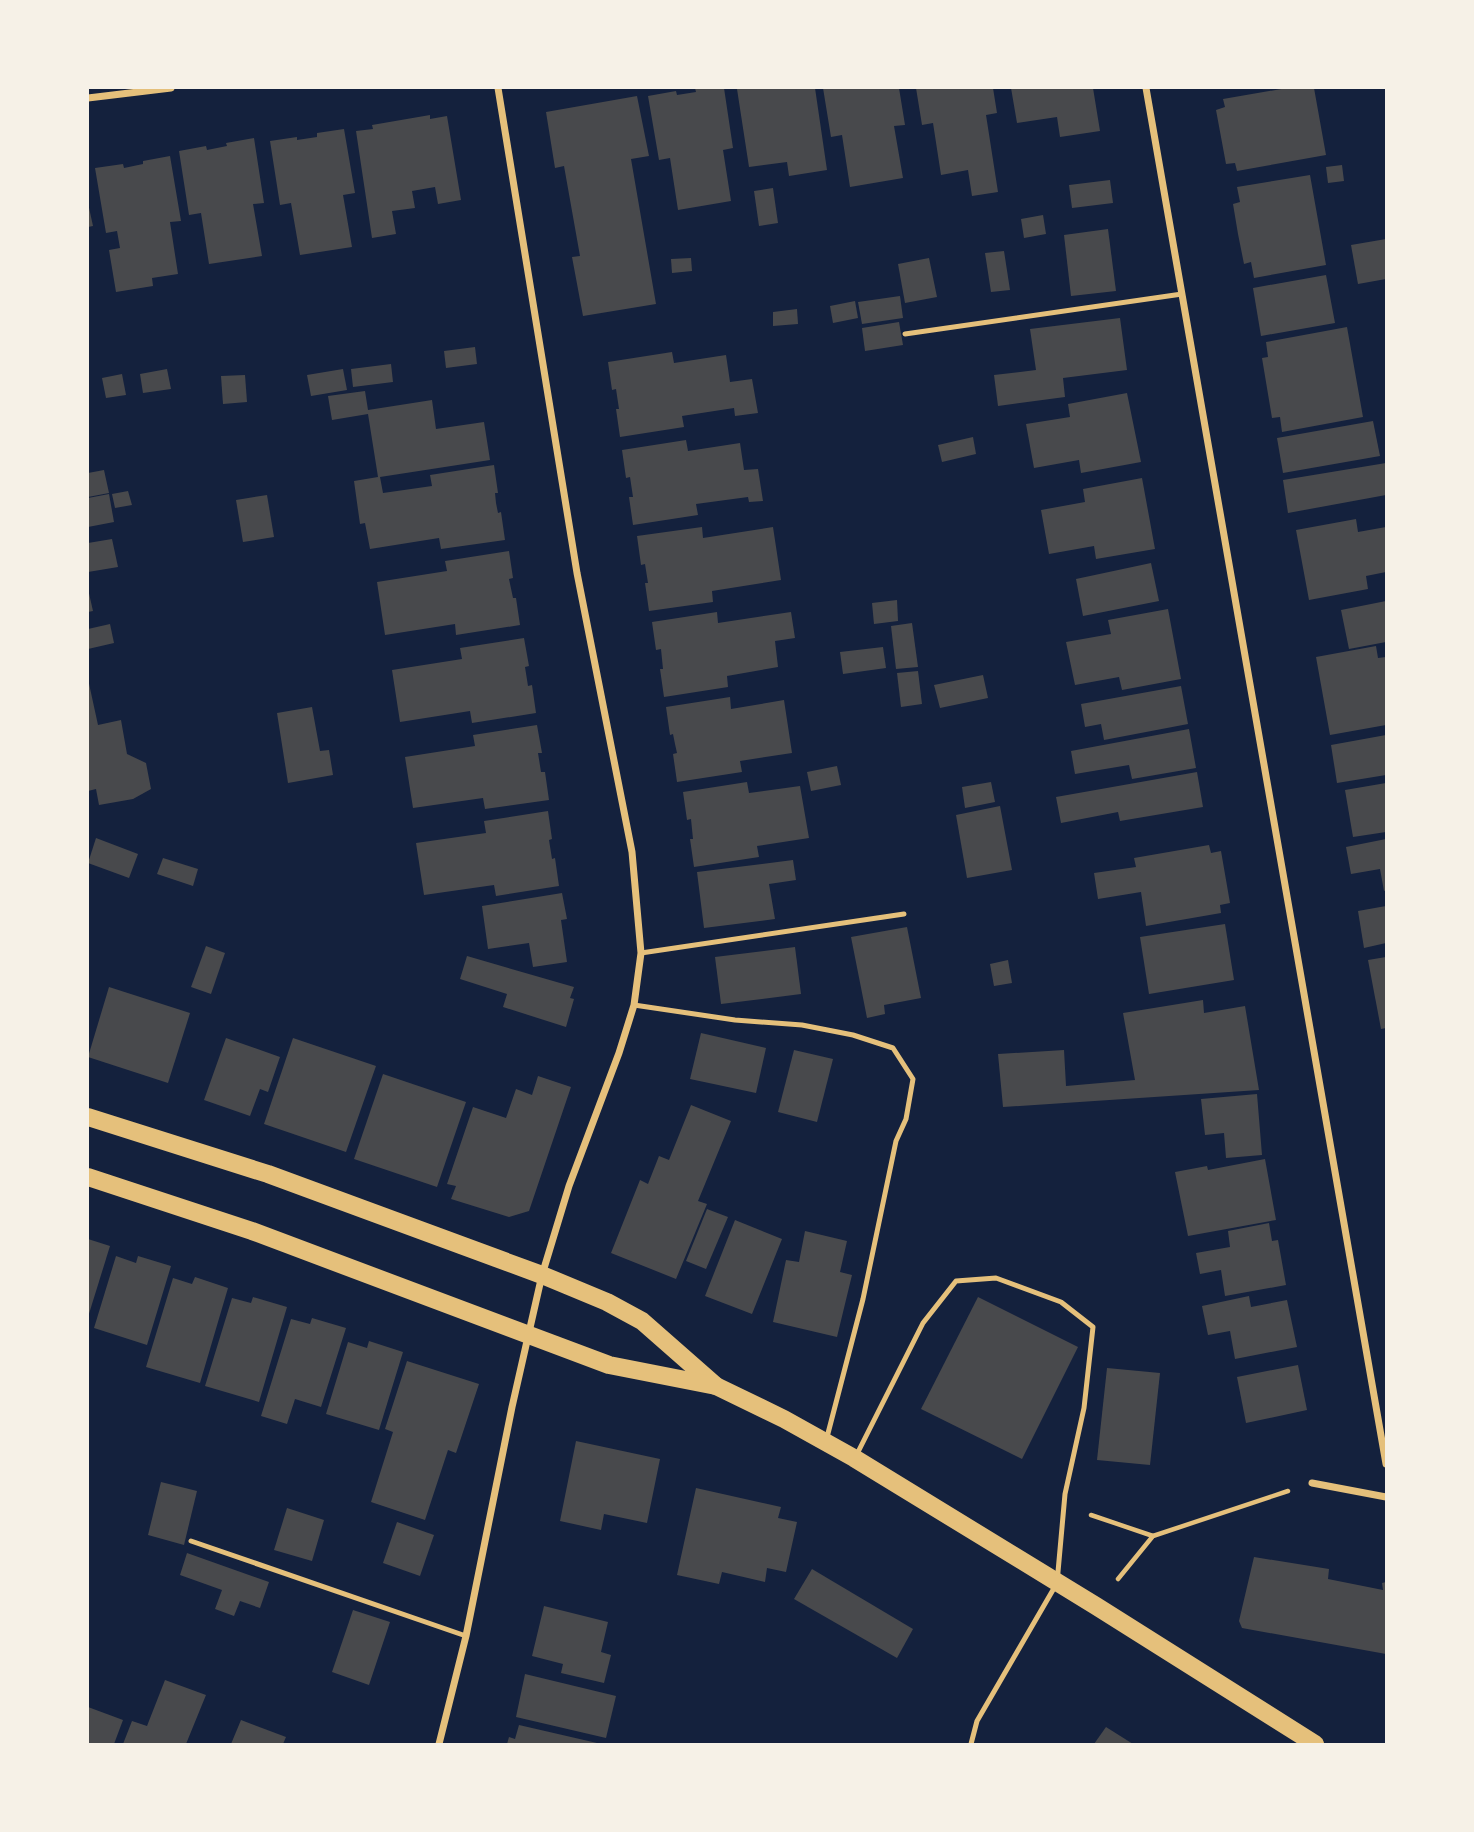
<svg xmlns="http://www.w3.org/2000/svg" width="1474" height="1832" viewBox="0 0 1474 1832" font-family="Montserrat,sans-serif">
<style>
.building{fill:#48494c}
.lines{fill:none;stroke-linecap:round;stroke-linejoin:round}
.path{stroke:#e5c07b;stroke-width:4.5}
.service{stroke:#e5c07b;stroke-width:5}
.minor{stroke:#e5c07b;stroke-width:7}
.primary{stroke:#e5c07b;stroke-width:18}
</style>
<rect width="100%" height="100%" fill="#14213d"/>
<g class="building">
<polygon points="695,88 724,88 733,148 723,150 731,201 678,210 670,158 659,160 648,96 676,91 677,95 696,92"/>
<polygon points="747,88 815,88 827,170 789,176 787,162 749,167 737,89"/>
<polygon points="823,88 899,88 905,125 894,126 903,178 850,187 842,135 831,137"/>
<polygon points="916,88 993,88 997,113 986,115 998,192 972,196 968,170 941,175 933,123 922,125"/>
<polygon points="1011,88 1093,88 1100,131 1060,137 1057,117 1017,123"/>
<polygon points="1287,88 1314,88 1326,155 1237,171 1235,163 1226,164 1216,110 1225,107 1223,99"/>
<polygon points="637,96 649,156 631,159 656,304 583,316 572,257 580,256 564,166 555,168 546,112"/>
<polygon points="430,115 430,119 447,116 461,200 438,204 435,187 412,191 415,208 392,211 396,234 372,238 356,131 373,129 372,125"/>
<polygon points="344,129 355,193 343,195 352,247 300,255 291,203 280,205 270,141 297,137 297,140 317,137 317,133"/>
<polygon points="254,138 264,203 253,204 262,256 209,264 201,213 189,215 179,151 206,146 207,150 227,146 226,143"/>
<polygon points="170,156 181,221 170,222 178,274 152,278 153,286 116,292 109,250 120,248 117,231 106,233 95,168 123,164 124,168 143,164 143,161"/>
<polygon points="1342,165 1344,181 1328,183 1326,167"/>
<polygon points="1310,175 1326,265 1254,278 1251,262 1244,264 1238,234 1233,204 1240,202 1237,187"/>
<polygon points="1110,180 1113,203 1072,208 1069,185"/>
<polygon points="773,188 778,223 759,226 754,191"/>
<polygon points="88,203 93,226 88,227"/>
<polygon points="1043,215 1046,234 1024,238 1021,219"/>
<polygon points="1108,229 1116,291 1071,296 1064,235"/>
<polygon points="1386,239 1386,279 1358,284 1351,245"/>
<polygon points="1004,251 1010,290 991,292 985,253"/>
<polygon points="691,258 692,271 672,273 671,259"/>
<polygon points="929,258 937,297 905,303 898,264"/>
<polygon points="1326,275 1335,323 1261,336 1253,288"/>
<polygon points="900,296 903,318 862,324 858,302"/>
<polygon points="855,301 858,318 833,323 830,306"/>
<polygon points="797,309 798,324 773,326 773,312"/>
<polygon points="1120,318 1127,370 1063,378 1065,397 998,406 994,375 1036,370 1030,329"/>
<polygon points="899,322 903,345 865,351 862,328"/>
<polygon points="1347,327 1363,417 1282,432 1280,417 1272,418 1262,358 1268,357 1266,342"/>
<polygon points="475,347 477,364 446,368 444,351"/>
<polygon points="672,352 674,363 726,355 730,382 752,379 758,413 735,416 734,408 682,416 684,427 620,437 616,409 619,409 616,389 612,390 608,362"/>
<polygon points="391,364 393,382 353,387 351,369"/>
<polygon points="167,369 171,389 143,393 140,374"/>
<polygon points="343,369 347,390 311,396 307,375"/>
<polygon points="122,374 126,395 106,398 102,378"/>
<polygon points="245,375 247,402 223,404 221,376"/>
<polygon points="365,391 368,410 432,400 436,429 484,422 490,460 380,477 383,493 432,486 430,475 494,465 498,493 495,493 496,503 498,513 501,512 505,540 441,549 439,538 370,549 365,523 360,524 354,481 378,477 368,414 332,420 328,396"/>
<polygon points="1127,393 1141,462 1081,473 1079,460 1034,468 1026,424 1070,417 1068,404"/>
<polygon points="1373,421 1380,456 1283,473 1277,438"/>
<polygon points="973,437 976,454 942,462 938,445"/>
<polygon points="686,440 688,451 740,443 744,470 758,469 763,501 749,502 748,497 696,504 698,515 633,525 629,497 633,497 630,477 626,478 622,450"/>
<polygon points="1386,463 1386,495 1288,513 1283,480"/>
<polygon points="104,470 109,493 88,497 88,473"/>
<polygon points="1142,478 1155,549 1096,559 1094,546 1049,554 1041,510 1085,502 1083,489"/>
<polygon points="128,491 132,505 115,508 112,494"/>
<polygon points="109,494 114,522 88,527 88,498"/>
<polygon points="267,495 274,537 243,542 236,500"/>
<polygon points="1356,519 1358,532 1386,527 1386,572 1366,576 1368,589 1309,600 1296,530"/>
<polygon points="702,527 703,538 773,527 781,580 712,591 713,602 649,611 645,583 648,583 645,564 641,565 637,536"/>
<polygon points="112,539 118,567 88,572 88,543"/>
<polygon points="509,551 513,578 509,579 513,598 516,598 520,625 456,635 455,624 385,635 377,582 447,571 445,561"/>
<polygon points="1151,563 1159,601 1083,616 1076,579"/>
<polygon points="88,589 93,611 88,612"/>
<polygon points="897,600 898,621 874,624 872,603"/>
<polygon points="1386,601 1386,642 1349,649 1341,610"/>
<polygon points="1168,609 1181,679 1122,690 1119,677 1075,685 1066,642 1111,634 1108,620"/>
<polygon points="717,612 718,623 791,612 795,638 775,641 778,667 727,676 728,687 664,697 660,669 663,669 661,649 656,650 652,622"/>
<polygon points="912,623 918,667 896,669 891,626"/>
<polygon points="110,624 114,643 88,649 88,629"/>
<polygon points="524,638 529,666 525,667 528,686 532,685 536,713 472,723 470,711 400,722 392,670 462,659 460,648"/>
<polygon points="1376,646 1378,658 1386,657 1386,725 1330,735 1316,657"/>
<polygon points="883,647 886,668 843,674 840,652"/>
<polygon points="918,671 922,704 901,707 897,673"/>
<polygon points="983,675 988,698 940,708 934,685"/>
<polygon points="88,679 98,725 121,720 127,754 146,763 151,789 133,799 99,805 96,789 88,791"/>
<polygon points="1181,686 1188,724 1104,740 1101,724 1085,727 1081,704"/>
<polygon points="730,697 731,709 784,700 792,753 740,761 742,772 677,782 673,754 677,753 675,744 673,734 670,735 666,707"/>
<polygon points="312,707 320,751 329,750 333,775 288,783 277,713"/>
<polygon points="537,725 542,753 538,753 541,772 545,772 549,800 485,809 483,798 413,808 405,757 475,746 473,735"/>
<polygon points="1189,729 1196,768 1132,779 1129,765 1075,774 1071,751"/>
<polygon points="1386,735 1386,775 1337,783 1331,745"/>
<polygon points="837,766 841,785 811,791 807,772"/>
<polygon points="1197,772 1203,807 1120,821 1118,812 1061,823 1056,797"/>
<polygon points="747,782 749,793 800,786 809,838 757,846 759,857 694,867 690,839 693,839 691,819 687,820 683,792"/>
<polygon points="991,782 995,802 965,808 962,787"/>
<polygon points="1386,783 1386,832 1353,837 1345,790"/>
<polygon points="1000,806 1012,870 967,878 956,815"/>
<polygon points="548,811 552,839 549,840 552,859 555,858 559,886 496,896 494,885 424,895 416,843 486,833 484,821"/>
<polygon points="96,838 138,854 129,878 88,863"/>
<polygon points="1386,839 1386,890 1384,891 1380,869 1351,874 1346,847"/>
<polygon points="1209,845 1211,853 1221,851 1230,903 1220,905 1221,913 1146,926 1141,892 1098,899 1094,873 1136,867 1134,858"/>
<polygon points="163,858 198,869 193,886 157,874"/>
<polygon points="793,860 796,880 769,884 775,919 704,928 697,872"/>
<polygon points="562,893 567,919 561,920 567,962 533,967 529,943 488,949 482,906"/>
<polygon points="1386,906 1386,943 1364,948 1358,911"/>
<polygon points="1225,924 1234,980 1149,994 1140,937"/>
<polygon points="907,927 921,998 884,1005 885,1014 867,1018 851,937"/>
<polygon points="206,946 225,953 211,994 191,987"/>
<polygon points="795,947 801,994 721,1004 715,957"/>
<polygon points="467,956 574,987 570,998 574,999 566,1027 503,1007 507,994 460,979"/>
<polygon points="1386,957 1386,1028 1381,1029 1368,960"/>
<polygon points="1008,960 1012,983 994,986 990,964"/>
<polygon points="109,987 190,1013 168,1083 88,1057"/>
<polygon points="1203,1000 1204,1013 1245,1006 1259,1090 1003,1107 998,1054 1064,1050 1066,1086 1135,1080 1123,1013"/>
<polygon points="701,1033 766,1048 756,1093 690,1079"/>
<polygon points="226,1038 280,1057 268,1092 260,1089 250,1116 204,1100"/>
<polygon points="293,1038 376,1066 346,1152 264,1124"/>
<polygon points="794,1050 833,1059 817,1122 778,1112"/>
<polygon points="383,1074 466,1102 437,1187 354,1159"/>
<polygon points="538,1076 571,1087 529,1211 509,1217 451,1199 456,1186 447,1184 473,1107 506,1118 516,1089 532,1095"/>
<polygon points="1257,1094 1262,1155 1226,1158 1224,1133 1205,1135 1201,1099"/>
<polygon points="691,1105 731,1121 698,1201 707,1204 676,1279 611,1253 640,1180 648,1184 659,1156 669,1160"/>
<polygon points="1265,1159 1276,1220 1188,1236 1175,1172 1207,1166 1208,1170"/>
<polygon points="707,1209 728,1217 706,1269 686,1261"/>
<polygon points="735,1220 782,1239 752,1314 705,1296"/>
<polygon points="1269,1223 1272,1241 1278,1240 1286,1285 1225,1296 1221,1270 1200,1274 1196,1253 1230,1247 1228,1231"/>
<polygon points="805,1231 847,1241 840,1272 852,1275 837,1337 773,1322 786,1260 799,1262"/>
<polygon points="88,1239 110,1246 88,1317"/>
<polygon points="116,1256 136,1263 138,1256 171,1266 147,1345 94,1328"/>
<polygon points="195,1277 228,1288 200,1383 146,1367 173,1278 192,1284"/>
<polygon points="1249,1296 1251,1307 1287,1300 1297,1347 1235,1359 1230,1331 1208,1335 1202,1306"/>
<polygon points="253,1297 287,1307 259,1402 205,1386 232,1298 251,1303"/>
<polygon points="978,1297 1078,1347 1022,1459 921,1409"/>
<polygon points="312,1318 346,1328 321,1407 295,1399 287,1424 261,1416 291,1319 310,1324"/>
<polygon points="369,1341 403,1352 379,1430 326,1414 348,1342 367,1348"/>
<polygon points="407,1361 479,1384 456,1453 448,1450 425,1520 371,1502 393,1432 385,1429"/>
<polygon points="1298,1365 1307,1410 1246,1423 1237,1377"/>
<polygon points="1107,1368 1160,1373 1150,1465 1097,1460"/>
<polygon points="576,1441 660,1459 647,1523 604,1514 601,1530 560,1521"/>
<polygon points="161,1482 197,1491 184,1545 148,1535"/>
<polygon points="696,1488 781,1507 778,1518 797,1522 786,1572 767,1568 765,1582 722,1572 719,1584 677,1575"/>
<polygon points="287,1508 324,1520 312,1561 274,1550"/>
<polygon points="397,1522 434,1535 420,1576 383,1563"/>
<polygon points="187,1553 269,1582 260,1608 240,1601 234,1616 215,1609 222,1590 180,1575"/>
<polygon points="1254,1557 1329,1569 1328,1579 1383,1590 1382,1583 1386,1582 1386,1654 1242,1628 1239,1621"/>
<polygon points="812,1569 913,1629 897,1658 794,1599"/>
<polygon points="544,1606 608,1622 601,1652 611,1655 604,1683 561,1673 563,1664 532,1656"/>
<polygon points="353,1610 390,1622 369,1685 332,1672"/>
<polygon points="525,1674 616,1696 606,1738 516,1717"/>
<polygon points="165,1680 206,1695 186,1744 123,1744 132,1721 147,1726"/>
<polygon points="88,1707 123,1720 114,1744 88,1744"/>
<polygon points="241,1720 286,1737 283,1744 231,1744"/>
<polygon points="519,1725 597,1743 596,1744 507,1744 509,1737 515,1739"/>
<polygon points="1106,1727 1133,1744 1094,1744"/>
</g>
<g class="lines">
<g class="path">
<polyline points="1091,1515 1153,1536"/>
<polyline points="1118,1579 1153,1536 1288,1491"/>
</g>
<g class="service">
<polyline points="905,334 1182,294"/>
<polyline points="641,953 904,914"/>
<polyline points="634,1005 735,1020 802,1025 853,1035 893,1048 913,1079 906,1119 896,1141 863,1299 826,1441"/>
<polyline points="856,1456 923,1323 956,1281 996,1278 1061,1302 1093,1327 1084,1408 1065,1494 1057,1583 977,1721 971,1744"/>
<polyline points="191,1541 466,1636"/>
</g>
<g class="minor">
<polyline points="1146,88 1386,1464"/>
<polyline points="88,98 171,88"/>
<polyline points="1312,1483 1386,1497"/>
<polyline points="439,1744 466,1636 512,1407 542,1275 569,1186 619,1053 634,1005 641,953 632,852 577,573 498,88"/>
</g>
<g class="primary">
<polyline points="88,1117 268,1174 542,1275 607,1302 642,1321 716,1386"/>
<polyline points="88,1177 252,1231 609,1365 716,1386 784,1419 854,1458 1096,1606 1315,1744"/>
</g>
</g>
<rect width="1474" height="1832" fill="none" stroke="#f6f1e7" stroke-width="178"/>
</svg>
